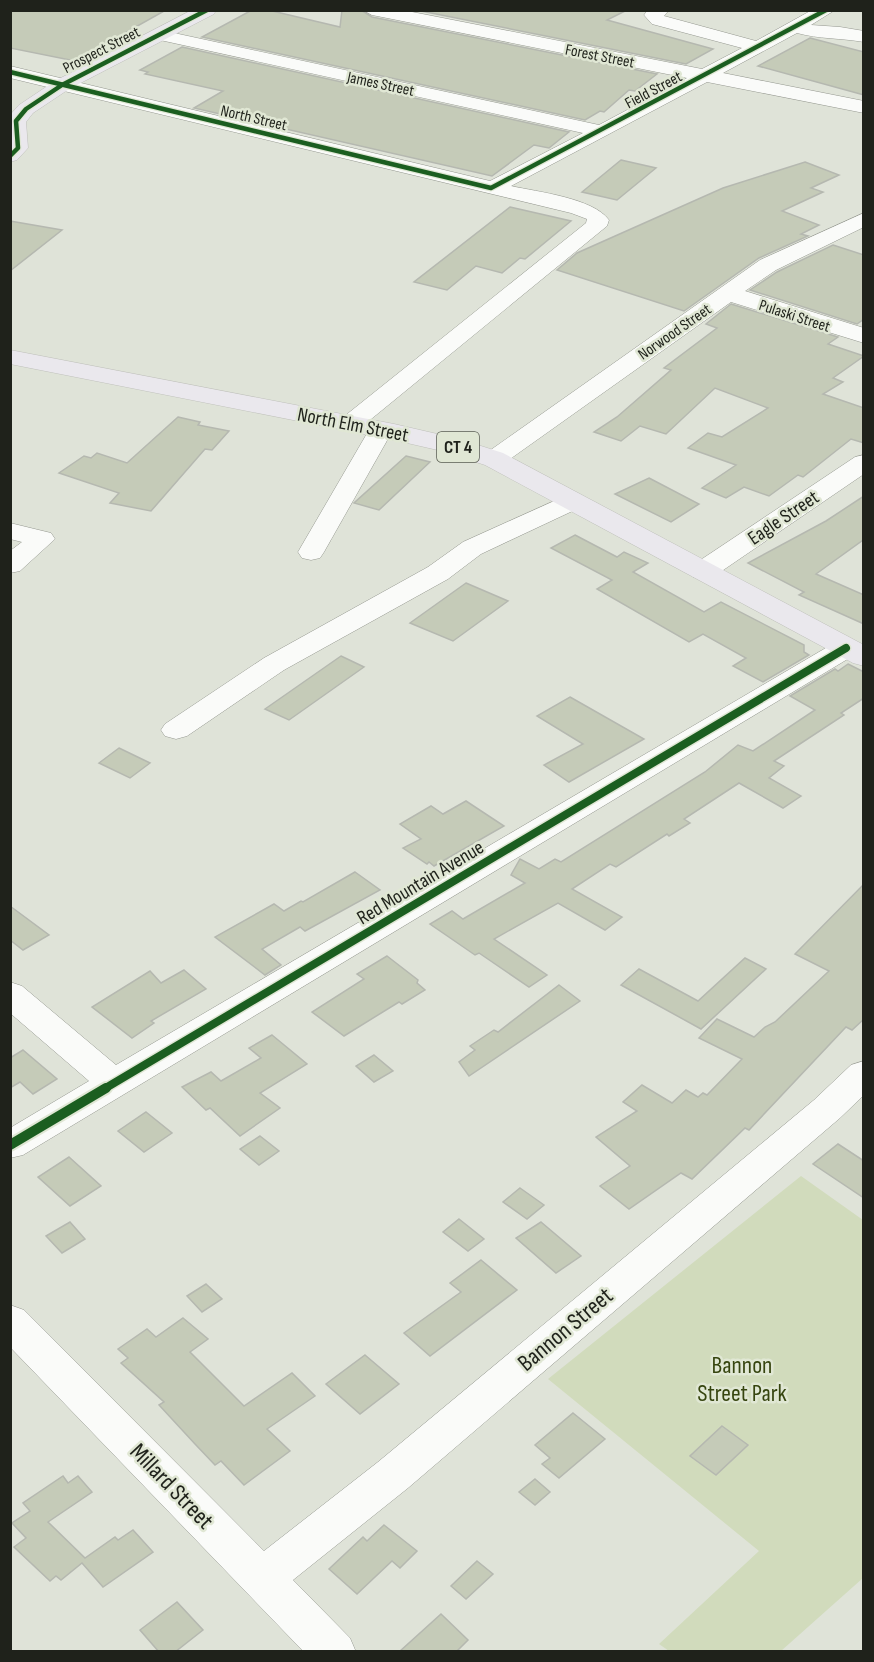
<svg xmlns="http://www.w3.org/2000/svg" width="874" height="1662" viewBox="0 0 874 1662" font-family="'Sofia Sans Condensed',sans-serif">
<style>
.green{fill:#d1dbbc}
.building{fill:#c5cbb8;stroke:#b5b8b0;stroke-width:1.5}
.lines{fill:none;stroke-linecap:round;stroke-linejoin:round}
.minor-casing{stroke:#959890;stroke-width:1}
.major-casing{stroke:#bfc0bb;stroke-width:1}
.minor{fill:#fafbf9;fill-rule:evenodd}
.major{fill:#eae8ed;fill-rule:evenodd}
.cycleway-far2-casing{stroke:#e0e7d4;stroke-width:7}
.cycleway-far1-casing{stroke:#e0e7d4;stroke-width:11}
.cycleway-casing{stroke:#e0e7d4;stroke-width:14}
.cycleway-far2{stroke:#1b5e20;stroke-width:4.5}
.cycleway-far1{stroke:#1b5e20;stroke-width:8}
.cycleway{stroke:#1b5e20;stroke-width:10}
.labels{text-anchor:middle;stroke-width:5;stroke-linejoin:round;paint-order:stroke}
.far-street-label{font-size:16px;fill:#1f221b;stroke:#e0e7d4}
.shield{fill:#e0e7d4;stroke:#595d52;stroke-width:1.5}
.shield-label{font-size:18px;font-weight:bold;fill:#1f221b}
.street-label{font-size:20px;fill:#1f221b;stroke:#e0e7d4}
.near-street-label{font-size:24px;fill:#1f221b;stroke:#e0e7d4}
.near-park-label{font-size:24px;fill:#36450f;stroke:#e0e7d4}
</style>
<rect width="100%" height="100%" fill="#dfe3d8"/>
<polygon class="green" points="801,1176 863,1220 863,1578 781,1651 669,1651 659,1644 759,1551 548,1379"/>
<g class="building">
<polygon points="10,10 166,10 75,61 10,48"/>
<polygon points="252,10 268,10 340,27 342,10 361,10 372,17 657,74 635,91 629,90 604,112 600,111 585,120 202,37"/>
<polygon points="416,10 627,10 607,20 713,49 686,64"/>
<polygon points="810,38 864,52 864,95 758,66"/>
<polygon points="182,47 569,132 549,148 534,145 492,176 194,108 223,91 145,74 148,72 140,70"/>
<polygon points="621,160 656,168 617,200 582,192"/>
<polygon points="805,162 839,175 811,188 823,192 782,211 819,225 801,234 808,236 759,258 684,311 557,270 577,253 723,188"/>
<polygon points="510,207 571,221 525,259 520,258 502,273 476,266 447,290 414,282"/>
<polygon points="10,221 62,230 10,271"/>
<polygon points="833,245 864,255 864,319 857,324 750,290 777,272"/>
<polygon points="731,304 838,337 828,344 864,356 833,378 843,382 823,394 864,408 864,443 851,439 803,477 798,475 769,496 744,487 726,498 702,488 736,465 688,448 708,433 722,437 768,408 715,388 666,434 640,426 621,441 594,432 617,417 671,370 664,368 717,328 706,324"/>
<polygon points="178,417 200,422 198,425 229,431 212,450 205,449 151,511 110,503 119,493 59,473 84,456 91,458 97,453 127,463"/>
<polygon points="406,456 430,462 379,510 354,503"/>
<polygon points="649,478 699,504 671,522 615,494"/>
<polygon points="864,496 863,540 816,574 864,595 864,624 799,595 804,592 748,563 826,521"/>
<polygon points="575,535 617,557 624,552 648,563 633,572 704,612 721,602 804,645 804,652 809,655 763,682 733,666 746,658 703,634 689,642 597,589 612,580 551,548"/>
<polygon points="466,583 508,601 453,641 410,623"/>
<polygon points="341,656 364,667 289,720 265,709"/>
<polygon points="848,664 864,672 864,698 841,713 844,715 774,761 784,766 769,778 801,796 783,808 739,783 684,819 690,823 669,836 667,834 616,867 610,864 572,889 622,917 605,930 558,903 494,939 547,975 529,987 479,953 475,955 430,924 452,911 463,919 525,883 511,875 520,859 539,869 555,859 561,862 705,772 738,745 753,751 815,710 790,696 835,669 838,671"/>
<polygon points="570,697 644,739 569,782 544,765 583,744 537,716"/>
<polygon points="119,748 150,763 130,778 99,763"/>
<polygon points="466,801 504,826 434,866 429,862 427,864 403,848 421,839 400,824 431,806 443,814"/>
<polygon points="355,872 380,890 305,931 300,927 262,949 281,965 265,975 215,937 274,904 284,911 301,901 303,902"/>
<polygon points="864,884 864,1019 852,1030 846,1027 749,1130 745,1128 692,1179 681,1173 629,1209 600,1186 630,1166 596,1137 637,1111 623,1102 642,1085 672,1103 686,1090 698,1097 703,1093 707,1095 742,1059 699,1038 717,1019 754,1037 765,1027 775,1022 829,971 795,954"/>
<polygon points="10,906 49,935 23,950 10,940"/>
<polygon points="387,956 418,980 417,983 425,990 402,1004 399,1002 344,1036 312,1012 364,979 357,974"/>
<polygon points="745,958 766,969 701,1029 621,985 639,969 698,1001"/>
<polygon points="184,970 206,989 151,1021 154,1023 132,1038 92,1007 150,971 161,983"/>
<polygon points="559,985 580,1001 469,1076 459,1062 475,1050 470,1046 494,1030 498,1032"/>
<polygon points="272,1035 307,1064 260,1093 280,1108 240,1136 210,1108 206,1110 182,1087 211,1072 221,1081 261,1058 249,1048"/>
<polygon points="23,1050 57,1079 33,1094 20,1082 10,1088 10,1058"/>
<polygon points="374,1055 393,1071 374,1082 356,1066"/>
<polygon points="146,1112 172,1133 144,1152 118,1131"/>
<polygon points="260,1136 279,1151 259,1165 240,1149"/>
<polygon points="838,1144 864,1161 864,1198 813,1164"/>
<polygon points="69,1157 101,1186 70,1206 38,1177"/>
<polygon points="520,1188 544,1205 527,1219 503,1202"/>
<polygon points="459,1219 484,1239 468,1251 443,1232"/>
<polygon points="70,1222 85,1239 62,1253 46,1236"/>
<polygon points="541,1222 581,1256 556,1273 516,1238"/>
<polygon points="481,1260 517,1290 430,1356 404,1333 461,1292 450,1283"/>
<polygon points="206,1284 222,1299 202,1312 187,1296"/>
<polygon points="183,1318 208,1339 190,1352 244,1406 292,1373 315,1396 267,1429 290,1451 244,1485 221,1461 215,1465 195,1444 159,1405 164,1402 121,1363 128,1358 118,1349 147,1329 156,1337"/>
<polygon points="365,1355 399,1384 360,1414 326,1384"/>
<polygon points="573,1413 605,1439 559,1478 542,1464 550,1458 535,1445"/>
<polygon points="722,1426 748,1445 716,1475 690,1456"/>
<polygon points="63,1476 68,1483 78,1476 92,1492 48,1522 85,1558 115,1537 118,1540 133,1530 153,1552 103,1587 82,1563 61,1580 56,1576 50,1581 14,1547 26,1538 12,1523 30,1511 23,1503"/>
<polygon points="535,1479 550,1492 535,1505 519,1492"/>
<polygon points="384,1525 417,1551 400,1568 392,1561 357,1594 329,1569 363,1537 367,1541"/>
<polygon points="477,1561 493,1574 466,1599 451,1586"/>
<polygon points="177,1602 203,1630 175,1652 159,1652 140,1630"/>
<polygon points="441,1614 468,1640 456,1652 399,1652"/>
</g>
<g class="lines">
<defs>
<g id="minor">
<path d="M363 10H402L702 69 742 48 652 24 644 15 647 11 669 10 664 16 756 41 812 10H835L811 25 840 27 864 31V42C841 38 819 39 797 33L723 73 864 101V113L707 82 511 186C538 192 593 198 609 220L607 226 359 429 350 431 341 429 338 424 341 419 586 223 587 219 571 213 10 78V66L490 181 583 133 160 40 154 39 151 35 154 31 160 30 599 125 687 78 372 15Z"/>
<polygon points="864,213 864,227 776,270 745,291 864,328 864,343 731,302 503,464 494,467 485,464 481,459 485,454 760,260"/>
<polygon points="381,423 390,425 393,430 324,552 320,558 311,560 302,558 298,552 369,430 372,425"/>
<polygon points="864,455 864,474 713,577 703,579 693,577 689,571 693,565 855,457"/>
<polygon points="572,493 581,495 585,501 581,507 481,554 448,579 284,670 187,736 176,739 165,736 161,730 165,724 264,658 428,567 463,542"/>
<polygon points="10,523 51,533 55,539 20,571 10,573 10,551 22,542 10,539"/>
<polygon points="846,639 856,642 860,648 856,654 23,1155 10,1158 10,1128 89,1081 10,1013 10,982 22,986 116,1065 836,642"/>
<polygon points="864,1061 864,1095 840,1118 408,1488 293,1580 350,1638 356,1652 304,1652 10,1347 10,1305 24,1310 264,1551 378,1462 814,1100 851,1065"/>
</g>
<g id="major">
<polygon points="192,10 216,10 214,14 69,89 33,113 26,122 28,148 17,160 10,162 10,115 19,105 55,81"/>
<polygon points="10,350 394,424 459,439 503,453 864,645 864,666 853,663 485,465 442,451 394,440 10,364"/>
</g>
</defs>
<use href="#minor" class="minor-casing"/>
<use href="#major" class="major-casing"/>
<use href="#minor" class="minor"/>
<use href="#major" class="major"/>
<defs>
<g id="cycleway-far2">
<polyline points="10,72 491,188 826,10"/>
<polyline points="10,156 18,148 16,121 26,109 62,85 207,10"/>
</g>
<polyline id="cycleway-far1" points="104,1089 846,648"/>
<polyline id="cycleway" points="10,1145 106,1088"/>
</defs>
<use href="#cycleway-far2" class="cycleway-far2-casing"/>
<use href="#cycleway-far1" class="cycleway-far1-casing"/>
<use href="#cycleway" class="cycleway-casing"/>
<use href="#cycleway-far2" class="cycleway-far2"/>
<use href="#cycleway-far1" class="cycleway-far1"/>
<use href="#cycleway" class="cycleway"/>
</g>
<g class="labels">
<g class="far-street-label">
<text transform="translate(101 49) rotate(-27)" y="6">Prospect Street</text>
<text transform="translate(600 55) rotate(11)" y="6">Forest Street</text>
<text transform="translate(381 83) rotate(12)" y="6">James Street</text>
<text transform="translate(653 89) rotate(-28)" y="6">Field Street</text>
<text transform="translate(254 117) rotate(13)" y="6">North Street</text>
<text transform="translate(795 315) rotate(18)" y="6">Pulaski Street</text>
<text transform="translate(674 331) rotate(-35)" y="6">Norwood Street</text>
</g>
<rect class="shield" x="437" y="432" width="42" height="30" rx="4.5"/>
<g class="shield-label">
<text x="458" y="453">CT 4</text>
</g>
<g class="street-label">
<text transform="translate(353 424) rotate(11)" y="7">North Elm Street</text>
<text transform="translate(783 517) rotate(-34)" y="7">Eagle Street</text>
<text transform="translate(420 882) rotate(-31)" y="7">Red Mountain Avenue</text>
</g>
<g class="near-street-label">
<text transform="translate(565 1329) rotate(-40)" y="8">Bannon Street</text>
<text transform="translate(172 1486) rotate(46)" y="8">Millard Street</text>
</g>
<g class="near-park-label">
<text x="742" y="1373">Bannon<tspan x="742" dy="28">Street Park</tspan></text>
</g>
</g>
<rect width="874" height="1662" fill="none" stroke="#1f221b" stroke-width="24"/>
</svg>
